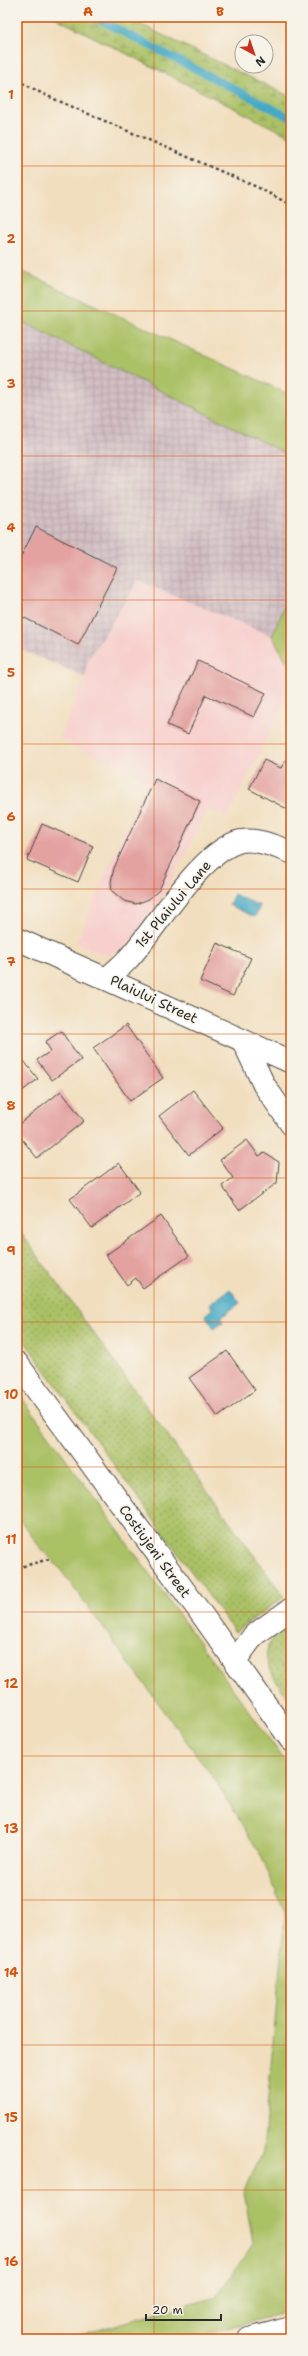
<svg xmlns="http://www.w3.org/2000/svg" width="308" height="2356" viewBox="0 0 308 2356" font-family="'Shantell Sans',sans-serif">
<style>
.built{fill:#f7d0cd}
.industrial{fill:url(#industrial-grid)}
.grass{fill:#abc166;stroke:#6b7648}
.wetland{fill:url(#wetland-marsh);stroke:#6b7648}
.garden{fill:url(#garden-dots);stroke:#6b7648}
.water{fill:url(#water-ripples);stroke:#386a78}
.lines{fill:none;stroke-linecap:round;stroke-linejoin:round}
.stream{stroke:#45a9c5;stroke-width:8}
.building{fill:#e3a1a0}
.minor-casing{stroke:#494641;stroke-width:24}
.path{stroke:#494641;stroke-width:2.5;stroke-dasharray:3 3;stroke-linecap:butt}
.minor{stroke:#fff;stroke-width:22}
.grid{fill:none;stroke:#d5540f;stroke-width:1;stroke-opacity:0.55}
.labels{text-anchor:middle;stroke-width:3;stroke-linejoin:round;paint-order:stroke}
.street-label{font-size:14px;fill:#2b2b2b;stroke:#f7f3e8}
.neatline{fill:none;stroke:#d5540f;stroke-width:1.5}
.grid-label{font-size:13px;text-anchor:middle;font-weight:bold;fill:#d5540f}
</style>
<defs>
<pattern id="industrial-grid" width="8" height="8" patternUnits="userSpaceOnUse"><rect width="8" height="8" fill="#d2bec3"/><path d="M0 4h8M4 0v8" fill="none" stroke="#b4a3a8"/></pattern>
<pattern id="wetland-marsh" width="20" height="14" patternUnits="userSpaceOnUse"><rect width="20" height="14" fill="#abc166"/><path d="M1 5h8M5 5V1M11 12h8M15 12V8" fill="none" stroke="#8b9d54"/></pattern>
<pattern id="garden-dots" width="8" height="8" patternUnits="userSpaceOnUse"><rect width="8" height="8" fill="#abc166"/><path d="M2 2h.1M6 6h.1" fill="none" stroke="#8b9d54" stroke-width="1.8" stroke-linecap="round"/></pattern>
<pattern id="water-ripples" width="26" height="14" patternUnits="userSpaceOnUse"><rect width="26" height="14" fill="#45a9c5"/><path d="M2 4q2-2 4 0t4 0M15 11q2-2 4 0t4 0" fill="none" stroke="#3a8aa0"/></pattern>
</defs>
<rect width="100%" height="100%" fill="#f7f3e8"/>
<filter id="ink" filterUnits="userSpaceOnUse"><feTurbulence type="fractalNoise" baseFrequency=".025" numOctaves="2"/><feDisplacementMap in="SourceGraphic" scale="8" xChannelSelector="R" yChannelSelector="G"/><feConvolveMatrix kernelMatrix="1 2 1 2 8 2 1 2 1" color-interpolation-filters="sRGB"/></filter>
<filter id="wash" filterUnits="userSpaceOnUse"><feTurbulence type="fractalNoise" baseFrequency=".012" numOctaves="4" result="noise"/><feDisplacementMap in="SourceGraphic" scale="16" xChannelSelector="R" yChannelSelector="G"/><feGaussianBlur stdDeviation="0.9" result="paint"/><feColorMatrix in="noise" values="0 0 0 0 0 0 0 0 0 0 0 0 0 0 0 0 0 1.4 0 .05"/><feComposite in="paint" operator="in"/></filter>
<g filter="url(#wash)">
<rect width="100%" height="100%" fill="#f1debe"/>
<polygon class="built" points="138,581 272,636 291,669 291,690 228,817 208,809 153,916 125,946 108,956 76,943 143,789 138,775 59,740 85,677 88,660"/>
<polygon class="industrial" points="17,319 291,456 291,591 272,636 138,581 88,660 85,677 17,648"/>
<g class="grass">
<polygon points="17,269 291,395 291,456 17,319"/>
<polygon points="291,591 291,669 272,636"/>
<polygon points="17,1391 291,1769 291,2311 187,2339 65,2339 216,2297 253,2244 244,2192 263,2152 285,1913 262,1857 215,1780 60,1569 39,1546 17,1516"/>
</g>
<polygon class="wetland" points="54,17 125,17 291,97 291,137"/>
<g class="garden">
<polygon points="17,1227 284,1597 235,1632 17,1331"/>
<path d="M291 1621V1702C268 1670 250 1648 291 1621Z"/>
</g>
<g class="water">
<polygon points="234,894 260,906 255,917 229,905"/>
<polygon points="230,1289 240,1303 220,1318 223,1322 214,1328 205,1315 212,1309 210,1304"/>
</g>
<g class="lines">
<polyline class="stream" points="94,17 291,118"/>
</g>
<g id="blocks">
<g class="building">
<polygon points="36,527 117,568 78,645 17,614 17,564"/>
<polygon points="198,661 266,693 254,717 206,695 188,734 167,725"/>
<polygon points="264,760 281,768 285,761 291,765 291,811 249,789"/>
<polygon points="155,779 200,801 159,890 149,899 136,904 124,901 112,891 111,882 114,868"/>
<polygon points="42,824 93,846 78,882 27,860"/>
<polygon points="217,943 251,958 233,996 200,981"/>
<polygon points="126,1025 163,1078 130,1101 93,1048"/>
<polygon points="61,1031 81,1060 52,1080 37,1060 51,1051 45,1042"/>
<polygon points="17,1052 38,1079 17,1095"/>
<polygon points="193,1090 223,1128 189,1155 159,1116"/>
<polygon points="61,1091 84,1121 37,1158 17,1133 17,1126"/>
<polygon points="247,1140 259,1156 264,1153 279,1162 277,1183 239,1210 222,1186 233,1178 220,1160"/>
<polygon points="119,1163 140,1192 92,1228 70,1199"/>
<polygon points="161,1216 189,1256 143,1288 136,1278 127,1285 106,1255"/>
<polygon points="227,1351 255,1390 218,1417 189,1378"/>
</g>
</g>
</g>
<g filter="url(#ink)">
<use href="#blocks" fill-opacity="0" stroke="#494641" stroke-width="1"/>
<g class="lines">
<defs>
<g id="minor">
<polyline points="17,939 291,1062"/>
<path d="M108 978C114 971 122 966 128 959 157 928 201 850 241 841 257 838 276 847 291 852"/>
<polyline points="243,1041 264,1085 291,1124"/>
<polyline points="17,1363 200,1612 291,1740"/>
<polyline points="235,1661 254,1635 291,1609"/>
<polyline points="249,2339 291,2328"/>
</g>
</defs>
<use href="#minor" class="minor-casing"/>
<g class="path">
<polyline points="17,80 45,95 257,187 291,205"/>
<polyline points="17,1568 49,1559"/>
</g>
<use href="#minor" class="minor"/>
</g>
</g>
<path class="grid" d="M154 17V2339M17 166H291M17 311H291M17 456H291M17 600H291M17 744H291M17 889H291M17 1034H291M17 1178H291M17 1322H291M17 1467H291M17 1612H291M17 1756H291M17 1900H291M17 2045H291M17 2190H291"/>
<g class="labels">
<g class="street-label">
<text transform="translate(173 904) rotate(-50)" y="5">1st Plaiului Lane</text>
<text transform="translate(154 999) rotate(25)" y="5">Plaiului Street</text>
<text transform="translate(155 1551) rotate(54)" y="5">Costiujeni Street</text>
</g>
</g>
<rect width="308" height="2356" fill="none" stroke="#f7f3e8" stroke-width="44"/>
<g transform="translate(254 54) rotate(140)"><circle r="19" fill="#f7f3e8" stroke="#a5a39c"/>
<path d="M0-3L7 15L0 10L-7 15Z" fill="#c8321e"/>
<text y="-6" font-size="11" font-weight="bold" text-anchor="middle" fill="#2b2b2b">N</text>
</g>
<path d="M146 2314v6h75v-6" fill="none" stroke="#2b2b2b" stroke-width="2"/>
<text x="152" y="2314" font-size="12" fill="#2b2b2b" stroke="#f7f3e8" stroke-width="3" paint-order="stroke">20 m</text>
<rect x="22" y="22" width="264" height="2312" class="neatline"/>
<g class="grid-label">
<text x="88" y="16">A</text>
<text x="220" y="16">B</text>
<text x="11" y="99">1</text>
<text x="11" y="243">2</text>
<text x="11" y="388">3</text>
<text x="11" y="532">4</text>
<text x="11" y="677">5</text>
<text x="11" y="821">6</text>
<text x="11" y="966">7</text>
<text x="11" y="1110">8</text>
<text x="11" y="1255">9</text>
<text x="11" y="1399">10</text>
<text x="11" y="1544">11</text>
<text x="11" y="1688">12</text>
<text x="11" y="1833">13</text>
<text x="11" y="1977">14</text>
<text x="11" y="2122">15</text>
<text x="11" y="2266">16</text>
</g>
</svg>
